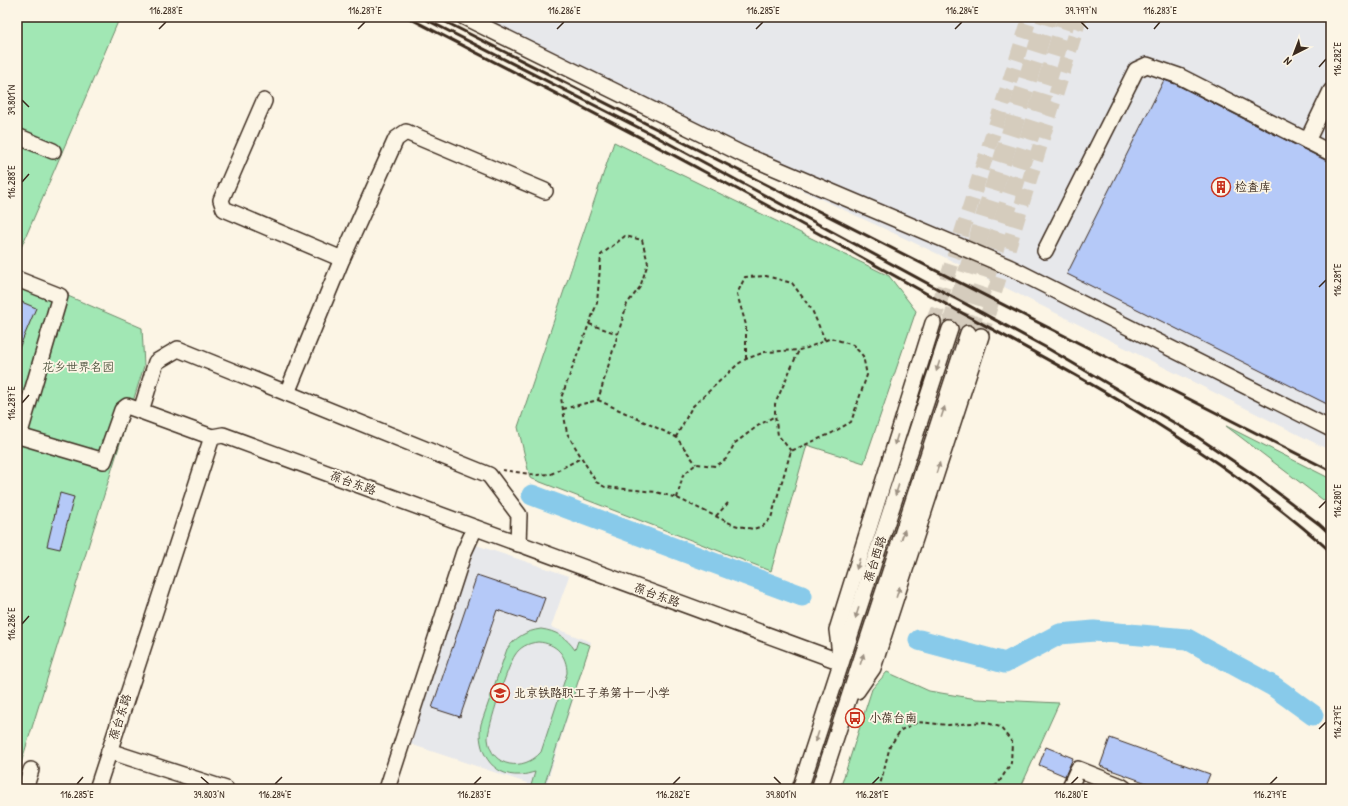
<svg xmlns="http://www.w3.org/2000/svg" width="1348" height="806" viewBox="0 0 1348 806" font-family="'Patrick Hand','LXGW WenKai TC',sans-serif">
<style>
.built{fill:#e7e8eb}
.green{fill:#a1e7b4;stroke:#6e8869;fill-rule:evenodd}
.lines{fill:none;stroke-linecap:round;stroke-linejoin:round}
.river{stroke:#88caea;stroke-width:21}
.building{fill:#b5c9f8;stroke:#3b2a1e}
.minor-tunnel{stroke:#d5ccbd;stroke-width:15;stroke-dasharray:15 8;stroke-linecap:butt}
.major-tunnel{stroke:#d5ccbd;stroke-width:19;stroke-dasharray:19 10;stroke-linecap:butt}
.minor-casing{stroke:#3b2a1e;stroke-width:18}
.path{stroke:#3b2a1e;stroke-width:2;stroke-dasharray:4 3;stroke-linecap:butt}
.minor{stroke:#fcf5e5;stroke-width:15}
.rail{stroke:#3b2a1e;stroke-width:3}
.oneway{fill:#9c9082}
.ticks{fill:none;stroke:#3b2a1e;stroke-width:1.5}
.labels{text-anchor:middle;stroke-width:3.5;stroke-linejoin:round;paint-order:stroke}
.poi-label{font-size:12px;fill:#3b2a1e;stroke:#fcf5e5;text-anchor:start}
.park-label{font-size:12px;fill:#545944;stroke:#fcf5e5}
.street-label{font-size:12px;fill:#3b2a1e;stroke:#fcf5e5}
.neatline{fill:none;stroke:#3b2a1e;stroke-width:1.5}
.ticks-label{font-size:10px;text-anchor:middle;fill:#3b2a1e}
</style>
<rect width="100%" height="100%" fill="#fcf5e5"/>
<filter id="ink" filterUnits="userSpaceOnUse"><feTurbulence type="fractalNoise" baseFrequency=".025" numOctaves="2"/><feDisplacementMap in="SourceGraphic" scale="8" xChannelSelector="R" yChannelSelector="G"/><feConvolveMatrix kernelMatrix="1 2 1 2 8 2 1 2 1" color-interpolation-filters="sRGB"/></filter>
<g filter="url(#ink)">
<g class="built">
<polygon points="447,17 1331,17 1331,451 936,253 699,142"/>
<polygon points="473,544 569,576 551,627 591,642 545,789 526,789 527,783 407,743"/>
</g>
<g class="green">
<polygon points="17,17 120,17 17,257"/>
<polygon points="614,142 889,276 916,311 864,463 807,445 771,571 530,478 518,427"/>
<polygon points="17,274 142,328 144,366 21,763 17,762"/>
<polygon points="1226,426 1331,479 1331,506"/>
<path d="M541 629C556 631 566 637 575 650L578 641 590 645 543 789H530L535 772C530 773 525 775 520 775 491 777 476 749 481 724L507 649C516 637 526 631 541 629ZM538 642C556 643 567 655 567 673L541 752C524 772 491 768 488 739 487 729 508 665 515 655 520 647 528 643 538 642Z"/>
<polygon points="887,672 929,691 977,699 1059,703 1020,789 840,789 872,689"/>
</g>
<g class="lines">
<g class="river">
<polyline points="532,495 802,596"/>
<polyline points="919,640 1005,663 1060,634 1094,631 1187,639 1273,686 1313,715"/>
</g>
</g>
<g class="building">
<polygon points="1164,80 1175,84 1327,161 1331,162 1331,406 1067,274"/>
<polygon points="17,300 36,308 17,353"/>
<polygon points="60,493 74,497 60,549 47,546"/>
<polygon points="477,575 545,598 536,623 497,610 460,717 432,708"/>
<polygon points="1110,738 1210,774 1204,789 1163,789 1100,766"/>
<polygon points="1046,747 1073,758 1065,776 1039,765"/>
</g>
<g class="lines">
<g class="minor-tunnel">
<polyline points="933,323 1030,17"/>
<polyline points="981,336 1080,17"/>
</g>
<g class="major-tunnel">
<polyline points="950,329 1047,17"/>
<polyline points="968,333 1067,17"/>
</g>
<defs>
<g id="minor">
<polyline points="464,17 742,154 1011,268 1331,429"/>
<polyline points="264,101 221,200 224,209 342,259"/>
<polyline points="17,136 53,151"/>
<polyline points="1307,141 1331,91"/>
<polyline points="1045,251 1136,70 1147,65 1179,76 1331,153"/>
<polyline points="17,279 60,296 19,436"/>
<polyline points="287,393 342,259 396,139 406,132 545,191"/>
<polyline points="141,411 156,362 178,349 489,475 519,515 518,544"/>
<polyline points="17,438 19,436 104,461 122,410 127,406 212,437"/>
<polyline points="857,691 873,668 981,336"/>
<polyline points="109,751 226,789"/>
<polyline points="25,789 31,770"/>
<polyline points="97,789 212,437 223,435 841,662 837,630 933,323"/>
<polyline points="387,789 464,552 475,528"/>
<polyline points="800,789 950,329"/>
<polyline points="819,789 968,333"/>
<polyline points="1069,789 1078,769 1121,786 1125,789"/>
</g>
</defs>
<use href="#minor" class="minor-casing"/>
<g class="path">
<polyline points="589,324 618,334"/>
<polyline points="746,359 746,325 737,294 745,277 766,276 792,283 812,310 825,340"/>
<polyline points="598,400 676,437 696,464"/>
<polyline points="563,409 598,400 627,304 640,287 648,263 642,240 625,236 601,255 597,303 561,398 567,433 596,482 605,487 656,492 677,498 734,525 753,529 763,526 771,518 791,451 832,433 851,422 867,375 863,356 853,345 831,338 807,348 799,350 765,352 746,359 738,364 692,407 676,437"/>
<polyline points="791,451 778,435 775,416 775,404 799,350"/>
<polyline points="502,470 537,475 551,474 581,458"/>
<polyline points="677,498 683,475 696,464 716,466 726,459 735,443 759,425 775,416"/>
<polyline points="716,516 728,503"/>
<polyline points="879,789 890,746 901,730 918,722 948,725 984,722 1000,727 1012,742 1011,763 998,784 990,789"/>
</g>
<use href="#minor" class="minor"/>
<g class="rail">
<path d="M407 17C506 68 605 118 703 171 779 211 854 253 929 295 1069 371 1212 445 1331 552"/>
<polyline points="421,17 657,137 1047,348 1190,432 1257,477 1319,524 1331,535"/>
<polyline points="436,17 1331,471"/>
</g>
</g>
<defs><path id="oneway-solid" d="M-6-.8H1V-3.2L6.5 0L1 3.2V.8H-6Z"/></defs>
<g class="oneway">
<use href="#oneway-solid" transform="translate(938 366) rotate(108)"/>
<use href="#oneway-solid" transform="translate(943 412) rotate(-72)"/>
<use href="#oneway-solid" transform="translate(896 440) rotate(107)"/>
<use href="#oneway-solid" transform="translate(938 468) rotate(-72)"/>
<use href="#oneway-solid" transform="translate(897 490) rotate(108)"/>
<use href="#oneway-solid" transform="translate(903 535) rotate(-72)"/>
<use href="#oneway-solid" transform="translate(858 564) rotate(107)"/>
<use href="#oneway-solid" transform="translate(898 592) rotate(-72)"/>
<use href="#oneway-solid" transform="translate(857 613) rotate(108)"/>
<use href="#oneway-solid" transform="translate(862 659) rotate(-72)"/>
<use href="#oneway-solid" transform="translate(817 737) rotate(108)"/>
</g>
</g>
<path class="ticks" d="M1081 22 1088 29M159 29 166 22M358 29 365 22M557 29 564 22M756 29 763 22M955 29 962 22M1154 29 1160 22M1319 67 1326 59M22 100 29 107M22 182 29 174M1319 287 1326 280M22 403 29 395M1319 508 1326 501M22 624 29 616M1319 729 1326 722M201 777 209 784M774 777 781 784M77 784 83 777M275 784 282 777M474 784 481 777M673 784 680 777M872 784 879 777M1071 784 1078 777M1270 784 1277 777"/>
<defs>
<symbol id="building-ring" viewBox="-11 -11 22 22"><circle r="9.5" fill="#fcf5e5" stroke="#c8321e" stroke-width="1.5"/><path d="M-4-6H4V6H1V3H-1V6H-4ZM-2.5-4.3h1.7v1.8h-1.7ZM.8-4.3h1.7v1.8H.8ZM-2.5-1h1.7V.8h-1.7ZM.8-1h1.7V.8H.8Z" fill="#c8321e"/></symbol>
<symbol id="school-ring" viewBox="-11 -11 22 22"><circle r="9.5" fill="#fcf5e5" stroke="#c8321e" stroke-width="1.5"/><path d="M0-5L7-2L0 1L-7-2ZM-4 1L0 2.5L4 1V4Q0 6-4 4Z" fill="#c8321e"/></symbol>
<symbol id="bus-ring" viewBox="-11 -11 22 22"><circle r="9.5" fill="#fcf5e5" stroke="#c8321e" stroke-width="1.5"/><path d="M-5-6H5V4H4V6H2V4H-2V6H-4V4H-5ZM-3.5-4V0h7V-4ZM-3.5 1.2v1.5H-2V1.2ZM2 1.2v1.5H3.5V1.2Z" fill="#c8321e"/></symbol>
</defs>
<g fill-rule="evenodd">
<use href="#building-ring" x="1210" y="176" width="22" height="22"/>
<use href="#school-ring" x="489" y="682" width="22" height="22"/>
<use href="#bus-ring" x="844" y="707" width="22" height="22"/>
</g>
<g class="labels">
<g class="poi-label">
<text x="1235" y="191">检查库</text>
<text x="514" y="697">北京铁路职工子弟第十一小学</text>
<text x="869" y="722">小葆台南</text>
</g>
<g class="park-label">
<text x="78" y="371">花乡世界名园</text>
</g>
<g class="street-label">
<text transform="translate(353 483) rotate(20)" y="4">葆台东路</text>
<text transform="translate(875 559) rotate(-72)" y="4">葆台西路</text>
<text transform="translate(657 595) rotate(20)" y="4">葆台东路</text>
<text transform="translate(120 717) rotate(-72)" y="4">葆台东路</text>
</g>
</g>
<rect width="1348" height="806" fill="none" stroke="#fcf5e5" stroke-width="44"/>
<g transform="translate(1294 54) rotate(222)" stroke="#fcf5e5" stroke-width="3" paint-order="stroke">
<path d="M0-3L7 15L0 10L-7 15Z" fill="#3b2a1e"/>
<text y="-6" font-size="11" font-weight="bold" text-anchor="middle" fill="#3b2a1e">N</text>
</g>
<rect x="22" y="22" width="1304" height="762" class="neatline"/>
<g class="ticks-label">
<text x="166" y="14">116.288°E</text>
<text x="365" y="14">116.287°E</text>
<text x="564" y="14">116.286°E</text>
<text x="763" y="14">116.285°E</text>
<text x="962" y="14">116.284°E</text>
<text x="1081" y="14">39.797°N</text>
<text x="1160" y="14">116.283°E</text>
<text transform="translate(1337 59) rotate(-90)" y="4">116.282°E</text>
<text transform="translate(11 100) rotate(-90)" y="4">39.801°N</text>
<text transform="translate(11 182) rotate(-90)" y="4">116.288°E</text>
<text transform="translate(1337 280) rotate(-90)" y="4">116.281°E</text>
<text transform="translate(11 403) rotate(-90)" y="4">116.287°E</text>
<text transform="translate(1337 501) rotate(-90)" y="4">116.280°E</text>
<text transform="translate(11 624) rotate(-90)" y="4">116.286°E</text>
<text transform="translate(1337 722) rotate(-90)" y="4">116.279°E</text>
<text x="77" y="798">116.285°E</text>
<text x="209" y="798">39.803°N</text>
<text x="275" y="798">116.284°E</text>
<text x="474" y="798">116.283°E</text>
<text x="673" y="798">116.282°E</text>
<text x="781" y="798">39.801°N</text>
<text x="872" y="798">116.281°E</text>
<text x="1071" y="798">116.280°E</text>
<text x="1270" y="798">116.279°E</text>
</g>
</svg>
